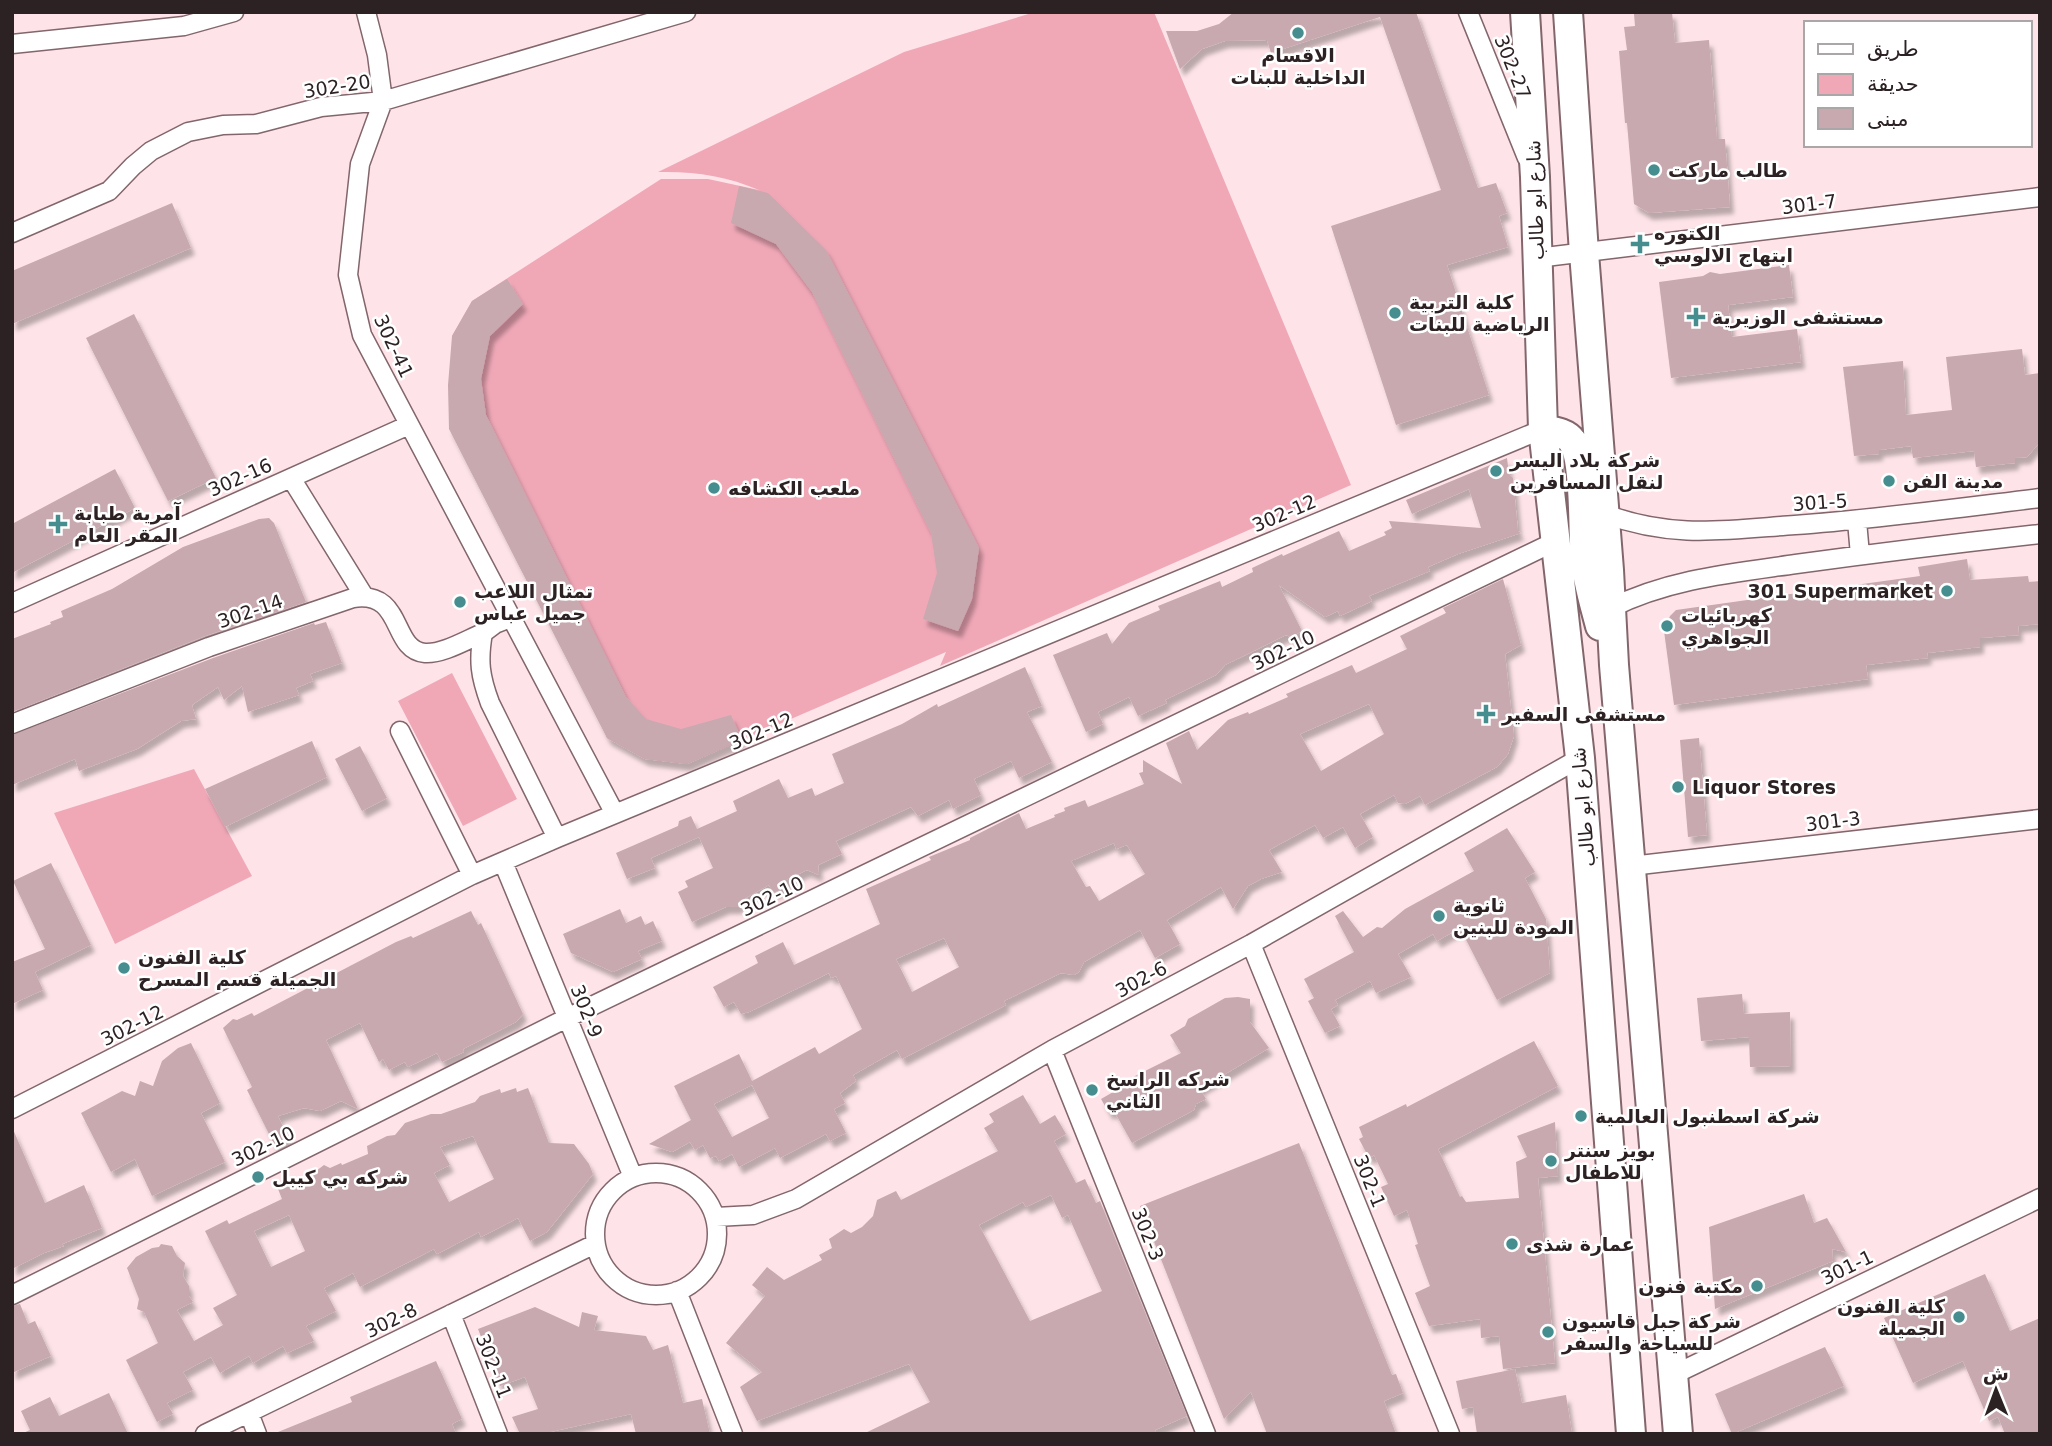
<svg xmlns="http://www.w3.org/2000/svg" width="2052" height="1446" font-family="'DejaVu Sans','Noto Naskh Arabic',sans-serif">
  <style>
    .green { fill: #f0a8b7 }
    .building { fill: #c7a9af; fill-rule: evenodd; filter: url(#shadow) }
    .lines { fill: none; stroke-linecap: round; stroke-linejoin: round }
    .street-casing { stroke: #82666c; stroke-width: 21 }
    .primary-casing { stroke: #82666c; stroke-width: 32 }
    .street { stroke: #fff; stroke-width: 18 }
    .primary { stroke: #fff; stroke-width: 28 }
    .poi-dot { fill: #458d8f; stroke: #fff; stroke-width: 2.5 }
    .labels { text-anchor: middle; stroke-width: 5; stroke-linejoin: round; paint-order: stroke }
    .poi-label { font-size: 19px; font-weight: bold; fill: #2c2123; stroke: #fff; text-anchor: start }
    .street-label { font-size: 19px; fill: #2c2123; stroke: #fff }
  </style>
  <defs>
    <filter id="shadow"><feDropShadow dx="4" dy="7" stdDeviation="2" flood-color="#0004"/></filter>
  </defs>
  <rect width="100%" height="100%" fill="#fee4e8"/>
  <path class="green" d="M 1035,12 L 1154,12 L 1351,485 L 940,666 L 946,652 L 687,764 L 645,759 L 607,738 L 452,336 L 472,301 L 661,179 L 708,179 L 759,190 C 727,176 693,171 658,172 L 904,52 Z
    M 452,673 L 517,799 L 463,826 L 398,701 Z
    M 194,769 L 252,876 L 115,944 L 54,813 Z"/>
  <path class="building" d="M 1234,12 L 1416,12 L 1478,188 L 1496,183 L 1507,213 L 1499,216 L 1508,247 L 1447,265 L 1489,395 L 1396,425 L 1331,226 L 1441,190 L 1380,17 L 1271,53 L 1267,40 L 1225,41 L 1202,49 L 1180,69 L 1166,31 L 1197,31 L 1219,24 Z
    M 1647,12 L 1672,12 L 1675,43 L 1709,40 L 1717,139 L 1725,139 L 1730,207 L 1649,213 L 1634,204 L 1627,123 L 1625,123 L 1619,51 L 1627,50 L 1624,27 L 1635,26 L 1634,14 Z
    M 739,186 L 768,193 L 826,250 L 979,548 L 972,599 L 958,631 L 923,619 L 937,573 L 931,533 L 812,292 L 776,244 L 731,223 Z
    M 172,203 L 191,248 L 12,324 L 12,271 Z
    M 1789,265 L 1793,297 L 1728,305 L 1732,337 L 1797,329 L 1801,362 L 1671,378 L 1659,282 L 1703,276 L 1710,272 L 1720,274 Z
    M 507,279 L 523,304 L 490,336 L 481,379 L 486,415 L 626,697 L 646,719 L 681,729 L 731,715 L 742,740 L 687,764 L 645,759 L 607,738 L 521,570 L 449,429 L 448,385 L 452,336 L 472,301 Z
    M 134,314 L 216,478 L 168,501 L 86,338 Z
    M 2022,349 L 2025,375 L 2040,373 L 2040,442 L 2027,457 L 2015,458 L 2015,463 L 1976,467 L 1974,451 L 1913,458 L 1911,446 L 1879,450 L 1879,454 L 1854,456 L 1843,367 L 1903,361 L 1906,415 L 1952,410 L 1946,357 Z
    M 1507,458 L 1509,474 L 1513,478 L 1518,531 L 1521,533 L 1458,554 L 1428,567 L 1430,571 L 1369,596 L 1372,601 L 1340,616 L 1338,611 L 1325,617 L 1279,585 L 1302,631 L 1291,637 L 1286,635 L 1225,665 L 1216,675 L 1165,700 L 1167,703 L 1138,716 L 1129,697 L 1098,712 L 1103,724 L 1086,732 L 1053,655 L 1107,633 L 1112,644 L 1129,623 L 1160,610 L 1158,606 L 1220,581 L 1222,587 L 1253,572 L 1252,568 L 1282,554 L 1283,556 L 1339,531 L 1349,551 L 1386,535 L 1384,532 L 1392,528 L 1389,521 L 1481,528 L 1469,489 L 1412,514 L 1406,500 Z
    M 115,469 L 135,508 L 12,573 L 12,524 Z
    M 269,518 L 274,523 L 306,602 L 205,636 L 12,712 L 12,639 L 51,624 L 50,622 L 63,617 L 61,611 L 112,589 L 183,547 L 259,519 Z
    M 1967,559 L 1970,580 L 2028,576 L 2029,582 L 2040,581 L 2040,624 L 2018,626 L 2019,635 L 1980,638 L 1980,647 L 1927,653 L 1928,658 L 1866,665 L 1868,679 L 1674,705 L 1664,631 L 1670,616 L 1676,610 L 1920,576 L 1918,567 Z
    M 1503,579 L 1521,645 L 1505,654 L 1514,736 L 1508,754 L 1497,767 L 1425,805 L 1420,796 L 1405,804 L 1398,803 L 1394,795 L 1360,814 L 1373,837 L 1355,848 L 1343,827 L 1323,838 L 1315,825 L 1269,850 L 1282,872 L 1261,879 L 1248,886 L 1233,909 L 1221,887 L 1167,920 L 1180,944 L 1155,958 L 1140,930 L 1084,962 L 1079,972 L 1074,975 L 1061,973 L 1004,1001 L 1006,1005 L 902,1059 L 897,1050 L 853,1075 L 856,1081 L 840,1093 L 845,1103 L 834,1109 L 846,1133 L 830,1141 L 826,1134 L 780,1158 L 775,1148 L 739,1167 L 732,1154 L 719,1161 L 716,1156 L 710,1158 L 703,1145 L 695,1150 L 690,1142 L 672,1152 L 649,1144 L 691,1120 L 674,1086 L 739,1054 L 752,1081 L 815,1047 L 819,1054 L 862,1029 L 836,976 L 831,978 L 829,973 L 749,1012 L 741,1014 L 734,1002 L 724,1007 L 713,987 L 758,963 L 755,956 L 783,942 L 794,965 L 880,924 L 866,889 L 931,860 L 929,857 L 970,840 L 970,838 L 1019,813 L 1026,829 L 1055,817 L 1054,815 L 1065,811 L 1064,808 L 1085,800 L 1088,807 L 1144,784 L 1139,773 L 1143,772 L 1143,760 L 1182,784 L 1166,743 L 1189,731 L 1197,750 L 1228,720 L 1248,712 L 1249,714 L 1288,697 L 1286,694 L 1352,665 L 1356,673 L 1407,649 L 1400,636 L 1446,613 L 1443,608 ZM 1369,704 L 1384,734 L 1321,771 L 1300,734 ZM 1114,843 L 1116,849 L 1127,845 L 1145,874 L 1099,901 L 1090,886 L 1086,887 L 1071,861 ZM 944,938 L 959,967 L 912,992 L 896,959 ZM 752,1085 L 769,1118 L 732,1137 L 714,1104 Z
    M 326,622 L 342,663 L 310,674 L 313,681 L 296,688 L 299,695 L 248,712 L 242,686 L 224,700 L 218,687 L 192,705 L 196,719 L 181,721 L 137,749 L 79,771 L 75,759 L 12,785 L 12,735 L 213,658 L 314,623 L 315,625 Z
    M 1025,667 L 1042,706 L 1027,712 L 1052,762 L 1019,778 L 1011,761 L 974,779 L 981,795 L 953,809 L 949,800 L 918,816 L 911,807 L 836,841 L 842,854 L 818,865 L 819,875 L 807,870 L 786,880 L 786,887 L 773,893 L 769,885 L 744,899 L 738,907 L 726,907 L 692,922 L 678,892 L 688,887 L 685,881 L 713,868 L 699,837 L 651,858 L 655,868 L 627,879 L 616,853 L 678,826 L 679,821 L 691,816 L 697,829 L 737,811 L 733,801 L 779,779 L 788,798 L 812,788 L 815,796 L 844,783 L 832,754 L 902,724 L 937,704 L 938,707 Z
    M 1699,738 L 1707,835 L 1688,837 L 1680,740 Z
    M 312,741 L 327,777 L 225,827 L 205,789 Z
    M 360,746 L 387,798 L 362,811 L 335,759 Z
    M 1507,828 L 1535,872 L 1525,878 L 1546,919 L 1550,973 L 1497,1000 L 1460,928 L 1437,941 L 1433,934 L 1398,954 L 1411,977 L 1376,993 L 1370,981 L 1335,1000 L 1338,1005 L 1331,1009 L 1340,1026 L 1325,1033 L 1308,1001 L 1314,998 L 1304,979 L 1354,952 L 1335,916 L 1343,911 L 1363,937 L 1377,927 L 1382,928 L 1405,909 L 1474,871 L 1464,853 Z
    M 51,863 L 91,945 L 35,972 L 43,990 L 12,1004 L 12,962 L 45,949 L 13,881 Z
    M 620,909 L 626,923 L 641,916 L 645,925 L 653,921 L 662,941 L 638,951 L 642,959 L 613,972 L 571,953 L 563,934 Z
    M 471,911 L 478,925 L 481,923 L 523,1014 L 516,1022 L 463,1049 L 464,1052 L 442,1062 L 437,1053 L 408,1067 L 405,1062 L 389,1070 L 383,1059 L 379,1062 L 360,1023 L 326,1040 L 358,1109 L 341,1101 L 320,1111 L 304,1108 L 278,1116 L 289,1139 L 275,1146 L 247,1090 L 252,1087 L 223,1028 L 233,1019 L 237,1020 L 252,1013 L 254,1016 L 396,942 L 411,936 L 413,938 Z
    M 1742,994 L 1744,1014 L 1790,1012 L 1791,1066 L 1750,1067 L 1749,1037 L 1701,1041 L 1697,998 Z
    M 1238,997 L 1250,999 L 1250,1022 L 1269,1048 L 1200,1089 L 1206,1099 L 1196,1104 L 1194,1110 L 1132,1143 L 1114,1111 L 1109,1113 L 1101,1099 L 1127,1084 L 1125,1081 L 1181,1053 L 1170,1035 L 1185,1026 L 1188,1019 L 1225,998 Z
    M 1534,1041 L 1558,1086 L 1438,1149 L 1460,1197 L 1462,1196 L 1466,1202 L 1519,1198 L 1516,1162 L 1527,1157 L 1517,1136 L 1555,1122 L 1558,1176 L 1538,1178 L 1555,1363 L 1503,1369 L 1499,1336 L 1481,1338 L 1480,1319 L 1429,1326 L 1415,1293 L 1430,1286 L 1415,1245 L 1418,1244 L 1407,1210 L 1394,1216 L 1381,1187 L 1388,1184 L 1374,1155 L 1369,1158 L 1359,1139 L 1363,1137 L 1359,1127 L 1406,1104 L 1407,1107 Z
    M 191,1043 L 220,1103 L 201,1113 L 225,1162 L 152,1196 L 135,1159 L 111,1172 L 81,1113 L 122,1091 L 135,1096 L 140,1081 L 153,1086 L 162,1061 L 178,1048 Z
    M 516,1088 L 517,1092 L 528,1088 L 549,1143 L 574,1144 L 589,1164 L 593,1174 L 547,1232 L 530,1241 L 518,1218 L 481,1237 L 479,1232 L 437,1254 L 434,1249 L 360,1287 L 353,1273 L 324,1288 L 336,1311 L 306,1326 L 314,1341 L 287,1353 L 283,1346 L 253,1363 L 249,1356 L 220,1373 L 211,1357 L 183,1372 L 193,1390 L 167,1403 L 173,1414 L 157,1422 L 126,1360 L 158,1343 L 144,1312 L 137,1309 L 139,1299 L 127,1268 L 136,1257 L 152,1248 L 159,1247 L 161,1244 L 172,1246 L 177,1256 L 185,1263 L 183,1276 L 189,1286 L 189,1296 L 193,1302 L 177,1310 L 194,1341 L 223,1325 L 213,1308 L 237,1295 L 205,1231 L 227,1220 L 229,1224 L 282,1199 L 278,1189 L 312,1174 L 324,1165 L 330,1168 L 341,1163 L 342,1165 L 368,1154 L 367,1146 L 387,1136 L 395,1135 L 405,1123 L 431,1114 L 441,1114 L 475,1102 L 480,1096 L 500,1089 L 501,1093 ZM 473,1136 L 494,1179 L 449,1202 L 434,1173 L 450,1165 L 440,1147 ZM 289,1215 L 305,1251 L 271,1267 L 254,1231 Z
    M 1023,1095 L 1040,1124 L 1055,1115 L 1066,1134 L 1054,1141 L 1076,1183 L 1085,1179 L 1096,1203 L 1100,1201 L 1187,1416 L 1155,1430 L 1157,1434 L 863,1434 L 930,1402 L 909,1364 L 757,1421 L 740,1387 L 762,1372 L 726,1343 L 765,1296 L 752,1285 L 767,1267 L 784,1280 L 822,1260 L 819,1255 L 832,1248 L 829,1239 L 844,1229 L 851,1233 L 862,1227 L 873,1216 L 877,1200 L 896,1191 L 901,1200 L 998,1151 L 984,1128 L 994,1122 L 989,1114 ZM 1051,1195 L 1062,1218 L 1068,1215 L 1102,1291 L 1030,1321 L 979,1225 L 1023,1202 L 1026,1207 Z
    M 12,1127 L 45,1203 L 84,1185 L 102,1228 L 62,1244 L 64,1246 L 44,1253 L 12,1269 Z
    M 1299,1143 L 1392,1375 L 1396,1374 L 1403,1393 L 1384,1401 L 1396,1434 L 1267,1434 L 1251,1392 L 1224,1419 L 1140,1206 Z
    M 1804,1194 L 1814,1223 L 1827,1218 L 1846,1252 L 1832,1249 L 1833,1261 L 1715,1309 L 1709,1227 Z
    M 1985,1274 L 2010,1331 L 2040,1318 L 2040,1434 L 2005,1434 L 1998,1417 L 1989,1421 L 1963,1361 L 1913,1383 L 1884,1318 Z
    M 20,1304 L 28,1324 L 35,1321 L 51,1356 L 12,1373 L 12,1306 Z
    M 535,1307 L 579,1327 L 582,1312 L 598,1316 L 594,1330 L 646,1336 L 653,1350 L 668,1345 L 683,1403 L 702,1399 L 710,1434 L 636,1434 L 631,1414 L 541,1434 L 520,1434 L 512,1417 L 538,1409 L 525,1377 L 500,1386 L 478,1329 Z
    M 1825,1347 L 1844,1386 L 1732,1434 L 1715,1394 Z
    M 436,1361 L 462,1419 L 452,1424 L 456,1434 L 273,1434 L 352,1402 L 350,1397 Z
    M 1515,1369 L 1522,1403 L 1566,1395 L 1572,1434 L 1477,1434 L 1473,1407 L 1462,1409 L 1456,1381 Z
    M 109,1393 L 128,1434 L 21,1434 L 30,1430 L 21,1411 L 50,1397 L 59,1416 Z"/>
  <g class="lines">
    <g class="street-casing">
      <path id="street" d="M 366,12 L 377,55 L 383,101 L 360,164 L 348,275 L 362,335 L 615,814
        M 1468,12 L 1527,158
        M 12,44 L 184,26 L 234,12
        M 12,233 L 109,191 L 133,166 L 151,151 L 188,132 L 223,125 L 256,124 L 321,107 L 383,101 L 686,12
        M 1537,258 L 2040,197
        M 291,478 L 364,596
        M 1605,514 C 1673,539 1725,530 1795,525 C 1877,519 1958,508 2040,498
        M 1857,521 L 1860,555
        M 12,603 L 409,425
        M 1611,608 C 1669,579 1733,573 1796,564 C 1877,553 1959,543 2040,534
        M 510,618 L 495,624 L 483,633 C 478,661 480,676 490,703 L 557,838
        M 12,724 L 209,647 L 353,598 C 405,590 390,650 425,653 C 443,654 466,640 483,633
        M 400,731 L 472,875
        M 503,862 L 633,1177
        M 1631,866 L 2040,819
        M 1251,944 L 1450,1434
        M 1052,1050 L 1206,1434
        M 12,1109 L 472,875 L 557,838 L 1543,429
        M595 1234a61 61 0 1 1 122 0a61 61 0 1 1-122 0Z
        M 716,1217 L 753,1215 L 796,1199 L 1052,1050 L 1251,944 L 1580,758
        M 677,1291 L 733,1434
        M 12,1295 L 567,1018 L 1554,542
        M 451,1314 L 498,1434
        M 1673,1375 L 2040,1198
        M 249,1413 L 257,1434
        M 205,1434 L 595,1244"/>
    </g>
    <g class="primary-casing">
      <path id="primary" d="M 1525,12 L 1535,177 L 1543,429 L 1580,758 L 1631,1434
        M 1568,12 L 1584,253 L 1609,570 L 1614,665 L 1678,1434
        M 1543,429 C 1552,431 1566,432 1572,441 C 1586,458 1582,533 1585,558 C 1587,581 1594,603 1600,626"/>
    </g>
    <use href="#street" class="street"/>
    <use href="#primary" class="primary"/>
  </g>
  <g class="poi-dot">
    <circle cx="1298" cy="33" r="7"/>
    <circle cx="1654" cy="170" r="7"/>
    <path d="M1636.5 233.5h7v7h7v7h-7v7h-7v-7h-7v-7h7z"/>
    <circle cx="1395" cy="313" r="7"/>
    <path d="M1692.5 306.5h7v7h7v7h-7v7h-7v-7h-7v-7h7z"/>
    <circle cx="1496" cy="471" r="7"/>
    <circle cx="1889" cy="481" r="7"/>
    <circle cx="714" cy="488" r="7"/>
    <path d="M54.5 513.5h7v7h7v7h-7v7h-7v-7h-7v-7h7z"/>
    <circle cx="1947" cy="591" r="7"/>
    <circle cx="460" cy="602" r="7"/>
    <circle cx="1667" cy="626" r="7"/>
    <path d="M1482.5 703.5h7v7h7v7h-7v7h-7v-7h-7v-7h7z"/>
    <circle cx="1678" cy="787" r="7"/>
    <circle cx="1439" cy="916" r="7"/>
    <circle cx="124" cy="968" r="7"/>
    <circle cx="1092" cy="1090" r="7"/>
    <circle cx="1581" cy="1116" r="7"/>
    <circle cx="1551" cy="1161" r="7"/>
    <circle cx="258" cy="1177" r="7"/>
    <circle cx="1512" cy="1244" r="7"/>
    <circle cx="1757" cy="1286" r="7"/>
    <circle cx="1959" cy="1317" r="7"/>
    <circle cx="1548" cy="1332" r="7"/>
  </g>
  <g class="labels">
    <g class="poi-label">
      <text x="1298" y="62" text-anchor="middle">الاقسام<tspan x="1298" dy="22">الداخلية للبنات</tspan></text>
      <text x="1668" y="177">طالب ماركت</text>
      <text x="1654" y="240">الكتوره<tspan x="1654" dy="22">ابتهاج الالوسي</tspan></text>
      <text x="1409" y="309">كلية التربية<tspan x="1409" dy="22">الرياضية للبنات</tspan></text>
      <text x="1712" y="324">مستشفى الوزيرية</text>
      <text x="1510" y="467">شركة بلاد اليسر<tspan x="1510" dy="22">لنقل المسافرين</tspan></text>
      <text x="1903" y="488">مدينة الفن</text>
      <text x="728" y="495">ملعب الكشافه</text>
      <text x="74" y="520">آمرية طبابة<tspan x="74" dy="22">المقر العام</tspan></text>
      <text x="474" y="598">تمثال اللاعب<tspan x="474" dy="22">جميل عباس</tspan></text>
      <text x="1933" y="598" text-anchor="end">301 Supermarket</text>
      <text x="1681" y="622">كهربائيات<tspan x="1681" dy="22">الجواهري</tspan></text>
      <text x="1502" y="721">مستشفى السفير</text>
      <text x="1692" y="794">Liquor Stores</text>
      <text x="1453" y="912">ثانوية<tspan x="1453" dy="22">المودة للبنين</tspan></text>
      <text x="138" y="964">كلية الفنون<tspan x="138" dy="22">الجميلة قسم المسرح</tspan></text>
      <text x="1106" y="1086">شركه الراسخ<tspan x="1106" dy="22">الثاني</tspan></text>
      <text x="1595" y="1123">شركة اسطنبول العالمية</text>
      <text x="1565" y="1157">بويز سنتر<tspan x="1565" dy="22">للاطفال</tspan></text>
      <text x="272" y="1184">شركه بي كيبل</text>
      <text x="1526" y="1251">عمارة شذى</text>
      <text x="1743" y="1293" text-anchor="end">مكتبة فنون</text>
      <text x="1945" y="1313" text-anchor="end">كلية الفنون<tspan x="1945" dy="22">الجميلة</tspan></text>
      <text x="1562" y="1328">شركة جبل قاسيون<tspan x="1562" dy="22">للسياحة والسفر</tspan></text>
    </g>
    <g class="street-label">
      <text transform="translate(1513 67) rotate(68)" y="7">302-27</text>
      <text transform="translate(337 86) rotate(-9)" y="7">302-20</text>
      <text transform="translate(1535 200) rotate(-92)" y="7">شارع ابو طالب</text>
      <text transform="translate(1809 204) rotate(-7)" y="7">301-7</text>
      <text transform="translate(394 346) rotate(65)" y="7">302-41</text>
      <text transform="translate(240 477) rotate(-24)" y="7">302-16</text>
      <text transform="translate(1820 502) rotate(-4)" y="7">301-5</text>
      <text transform="translate(1284 513) rotate(-23)" y="7">302-12</text>
      <text transform="translate(250 611) rotate(-19)" y="7">302-14</text>
      <text transform="translate(1283 650) rotate(-26)" y="7">302-10</text>
      <text transform="translate(761 731) rotate(-23)" y="7">302-12</text>
      <text transform="translate(1583 807) rotate(-95)" y="7">شارع ابو طالب</text>
      <text transform="translate(1833 821) rotate(-7)" y="7">301-3</text>
      <text transform="translate(772 896) rotate(-26)" y="7">302-10</text>
      <text transform="translate(1141 979) rotate(-28)" y="7">302-6</text>
      <text transform="translate(587 1011) rotate(68)" y="7">302-9</text>
      <text transform="translate(132 1025) rotate(-27)" y="7">302-12</text>
      <text transform="translate(263 1146) rotate(-26)" y="7">302-10</text>
      <text transform="translate(1370 1181) rotate(68)" y="7">302-1</text>
      <text transform="translate(1148 1234) rotate(68)" y="7">302-3</text>
      <text transform="translate(1847 1267) rotate(-26)" y="7">301-1</text>
      <text transform="translate(391 1320) rotate(-26)" y="7">302-8</text>
      <text transform="translate(494 1366) rotate(69)" y="7">302-11</text>
    </g>
  </g>
  <rect width="2052" height="1446" fill="none" stroke="#2c2123" stroke-width="28"/>
  <rect x="1804" y="21" width="228" height="126" fill="#ffffff" stroke="#aba6a7" stroke-width="2"/>
  <rect x="1818" y="44" width="35" height="10" fill="#ffffff" stroke="#aba6a7" stroke-width="2"/>
  <text x="1867" y="56" font-size="21" fill="#2c2123">طريق</text>
  <rect x="1818" y="74" width="35" height="21" fill="#f0a8b7" stroke="#aba6a7" stroke-width="2"/>
  <text x="1867" y="91" font-size="21" fill="#2c2123">حديقة</text>
  <rect x="1818" y="108" width="35" height="21" fill="#c7a9af" stroke="#aba6a7" stroke-width="2"/>
  <text x="1867" y="126" font-size="21" fill="#2c2123">مبنى</text>
  <g transform="translate(1996 1390) rotate(359)" stroke="#ffffff" stroke-width="5" paint-order="stroke">
  <path d="M0-5L12 26L0 18L-12 26Z" fill="#2c2123"/>
  <text y="-10" font-size="19" font-weight="bold" text-anchor="middle" fill="#2c2123">ش</text>
  </g>
</svg>
